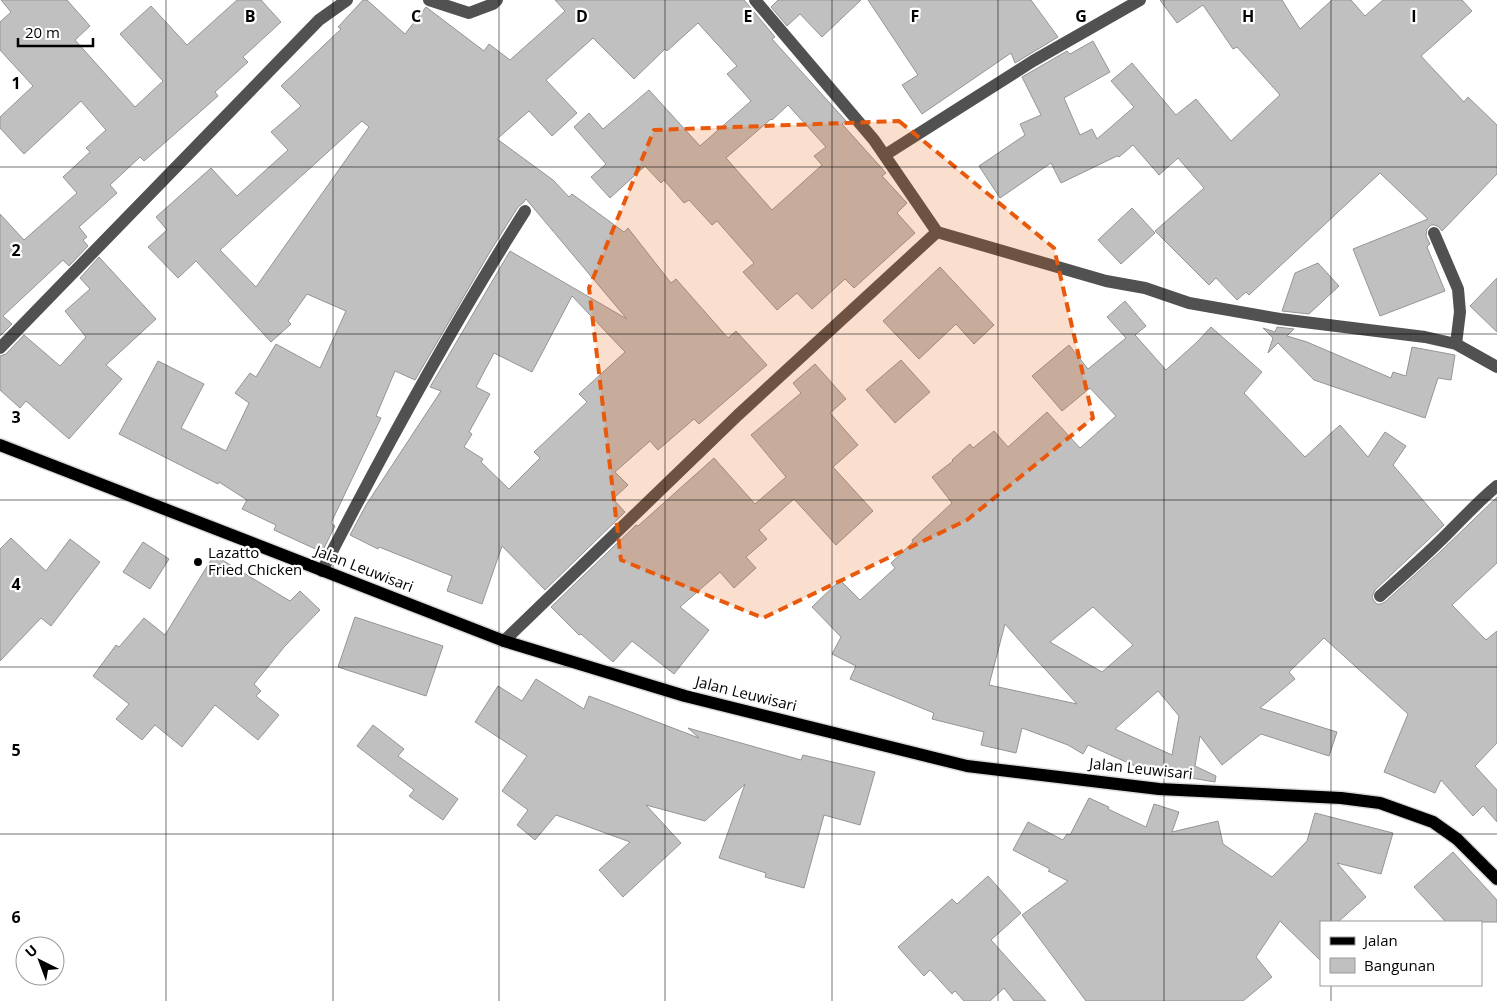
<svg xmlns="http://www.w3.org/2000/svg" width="1497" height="1001" font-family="'Open Sans',sans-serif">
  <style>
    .building { fill: #c0c0c0; stroke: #959595; fill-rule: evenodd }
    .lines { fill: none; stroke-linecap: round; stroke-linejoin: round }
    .major-casing { stroke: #dbdbdb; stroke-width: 15 }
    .minor { stroke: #515151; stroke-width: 12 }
    .major { stroke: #000; stroke-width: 12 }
    .marked { fill: #e8590c; fill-opacity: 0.2; stroke: #e8590c; stroke-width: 4; stroke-dasharray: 10 6; stroke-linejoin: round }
    .grid { fill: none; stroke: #000; stroke-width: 1; stroke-opacity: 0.55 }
    .poi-dot { fill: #000; stroke: #fff; stroke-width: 2 }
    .labels { text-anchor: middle; stroke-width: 4.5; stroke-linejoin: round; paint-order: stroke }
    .poi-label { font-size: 15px; fill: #000; stroke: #fff; text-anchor: start }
    .street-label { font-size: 15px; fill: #000; stroke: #fff }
    .grid-label { font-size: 16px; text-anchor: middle; font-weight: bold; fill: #000; stroke: #fff; stroke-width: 4.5; stroke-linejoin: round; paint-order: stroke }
  </style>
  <rect width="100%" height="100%" fill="#fff"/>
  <path class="building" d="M 1,0 L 67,0 L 90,26 L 75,40 L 135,107 L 163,81 L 120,34 L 151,6 L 187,45 L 237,0 L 261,0 L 281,22 L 243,57 L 248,62 L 215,92 L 218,96 L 144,161 L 140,157 L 110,185 L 117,193 L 79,227 L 87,237 L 83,240 L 88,246 L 69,266 L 63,260 L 3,316 L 12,324 L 0,336 L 0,214 L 24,240 L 77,193 L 63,177 L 90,152 L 86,148 L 106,130 L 81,101 L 24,154 L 0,128 L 0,117 L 33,86 L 0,50 L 0,22 L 11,12 Z
    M 363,0 L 367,0 L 405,34 L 426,7 L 484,51 L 489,44 L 510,60 L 565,11 L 555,0 L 744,0 L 775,37 L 772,39 L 846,121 L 842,124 L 886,173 L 882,176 L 907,203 L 897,213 L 915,233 L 854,288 L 845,279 L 812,309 L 797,293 L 777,310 L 743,272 L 754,263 L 717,221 L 712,225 L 689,200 L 684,203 L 664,180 L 661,183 L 645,166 L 610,198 L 591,177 L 606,164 L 574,127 L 589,113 L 603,129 L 649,90 L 700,146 L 751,101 L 727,74 L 737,66 L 698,23 L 667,51 L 665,49 L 634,79 L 593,38 L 546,80 L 577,113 L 552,136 L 529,111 L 497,139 L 553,180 L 569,197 L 572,194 L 624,232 L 628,228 L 671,283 L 676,279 L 728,338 L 736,331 L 767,365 L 699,424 L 694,419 L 658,450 L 650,441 L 615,472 L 628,485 L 613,499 L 625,512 L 545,590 L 502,546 L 482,604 L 447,591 L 452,576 L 379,547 L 378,549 L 350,535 L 366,505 L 441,391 L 430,387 L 510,251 L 627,319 L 526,199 L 523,203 L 518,207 L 491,250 L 415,380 L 395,371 L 376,416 L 381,418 L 331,523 L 335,526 L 322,552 L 274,530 L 276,525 L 242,509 L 247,500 L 219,482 L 218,484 L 119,434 L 158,361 L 204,384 L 181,428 L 226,451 L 249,403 L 235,393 L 250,373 L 256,377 L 276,344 L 320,368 L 346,311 L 307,294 L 288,321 L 291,324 L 271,342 L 196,261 L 178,278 L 148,247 L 167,230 L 156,217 L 211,168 L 237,196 L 288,150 L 271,132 L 301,106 L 281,86 L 341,29 L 338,27 ZM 788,105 L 826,147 L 814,156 L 822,165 L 772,210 L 726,158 L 771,119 L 772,120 ZM 362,121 L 369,127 L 256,287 L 220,250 ZM 572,296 L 625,352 L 579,394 L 587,402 L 534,452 L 540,458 L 509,489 L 481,462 L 483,459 L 464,447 L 472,434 L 469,432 L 490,394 L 476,387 L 494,353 L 532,372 Z
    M 778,0 L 861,0 L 822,37 L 800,14 L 787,26 L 771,7 Z
    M 868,0 L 1031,0 L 1058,37 L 1015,63 L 1011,53 L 922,114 L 902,85 L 918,75 Z
    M 1160,0 L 1282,0 L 1300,29 L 1332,0 L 1351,0 L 1365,16 L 1383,0 L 1462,0 L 1472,11 L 1421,56 L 1464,102 L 1468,97 L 1497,125 L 1497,174 L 1442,231 L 1439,227 L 1435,225 L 1431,225 L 1427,229 L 1426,236 L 1430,244 L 1427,247 L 1445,291 L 1380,316 L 1353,249 L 1428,219 L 1380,173 L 1249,295 L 1246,292 L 1237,300 L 1216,278 L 1209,285 L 1155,231 L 1204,188 L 1178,158 L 1159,175 L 1133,145 L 1119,157 L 1117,156 L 1061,183 L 1051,163 L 1000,198 L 979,166 L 1025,135 L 1020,124 L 1041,115 L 1022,77 L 1067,51 L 1070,54 L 1093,41 L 1110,72 L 1064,98 L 1080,135 L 1092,129 L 1097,139 L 1134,107 L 1111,81 L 1132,63 L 1176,115 L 1196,99 L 1231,141 L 1280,95 L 1237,47 L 1233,49 L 1203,5 L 1177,23 Z
    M 1132,208 L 1155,233 L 1121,264 L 1098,240 Z
    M 99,257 L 156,319 L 106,365 L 122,379 L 69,439 L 26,401 L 20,408 L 0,390 L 0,356 L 6,354 L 24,335 L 60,366 L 86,337 L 65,311 L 90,289 L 80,278 Z
    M 1318,263 L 1339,286 L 1309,314 L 1282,311 L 1295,273 Z
    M 940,267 L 994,325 L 974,344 L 956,324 L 919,359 L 883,321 Z
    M 1497,278 L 1497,332 L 1470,306 Z
    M 1125,301 L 1146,326 L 1135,335 L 1166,370 L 1197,342 L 1211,327 L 1262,372 L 1244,393 L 1305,457 L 1340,425 L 1368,457 L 1385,432 L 1406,446 L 1393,465 L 1444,525 L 1375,590 L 1372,597 L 1374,601 L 1377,604 L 1381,604 L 1385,602 L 1440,552 L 1497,497 L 1497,563 L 1452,605 L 1486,640 L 1497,631 L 1497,743 L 1475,766 L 1497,790 L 1497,822 L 1483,806 L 1473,816 L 1441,780 L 1435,793 L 1384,772 L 1408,714 L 1324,638 L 1289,672 L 1295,679 L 1260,708 L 1337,732 L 1329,756 L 1261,734 L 1222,765 L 1200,736 L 1195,766 L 1216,776 L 1215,782 L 1144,770 L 1088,745 L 1083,754 L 1068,745 L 1022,728 L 1016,753 L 981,745 L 984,732 L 932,719 L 934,713 L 850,679 L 856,666 L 832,654 L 841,637 L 812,607 L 840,580 L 860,600 L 895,568 L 891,563 L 913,542 L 912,540 L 952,503 L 932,477 L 953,461 L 952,460 L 970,444 L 973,448 L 994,431 L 1008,447 L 1047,412 L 1080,448 L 1116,416 L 1090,388 L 1062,411 L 1032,376 L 1069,345 L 1088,369 L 1126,338 L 1107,317 ZM 1093,607 L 1133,645 L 1102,672 L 1050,642 ZM 1005,624 L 1033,656 L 1077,704 L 989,685 ZM 1158,691 L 1179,716 L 1172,755 L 1115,729 Z
    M 1277,327 L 1294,329 L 1287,336 L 1307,342 L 1391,378 L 1393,372 L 1406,376 L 1412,347 L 1455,355 L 1451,380 L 1438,378 L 1425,418 L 1314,380 L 1278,343 L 1268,353 L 1273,338 L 1263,328 L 1275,332 Z
    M 901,360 L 930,392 L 895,423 L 866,390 Z
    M 815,364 L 846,399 L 830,413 L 858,445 L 833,467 L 873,511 L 836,545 L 794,499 L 759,530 L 767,539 L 746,557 L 756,568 L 734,588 L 720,572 L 680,607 L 709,630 L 674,674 L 632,641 L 613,662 L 581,634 L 579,635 L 551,607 L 636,525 L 638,526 L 714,458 L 755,504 L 786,477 L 751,435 L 801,393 L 793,383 Z
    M 11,538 L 46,571 L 70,539 L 100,562 L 51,626 L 41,618 L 0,661 L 0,549 Z
    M 143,542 L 169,559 L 150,589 L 123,572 Z
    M 214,555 L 290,601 L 300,591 L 320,610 L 285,646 L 254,684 L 261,691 L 256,696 L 279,715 L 258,740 L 215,705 L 182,747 L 155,725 L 142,740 L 116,719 L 129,704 L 93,676 L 116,645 L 119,647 L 144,618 L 165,635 Z
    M 355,617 L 443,646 L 426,696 L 338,667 Z
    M 536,679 L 584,709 L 589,696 L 699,738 L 688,728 L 801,760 L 803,755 L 875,772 L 860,825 L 824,815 L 804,888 L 765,877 L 766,873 L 719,858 L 745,784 L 705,821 L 646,805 L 681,843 L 623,897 L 599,870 L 630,842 L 556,815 L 535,840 L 517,825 L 528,810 L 502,791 L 527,756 L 475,722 L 498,686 L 522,701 Z
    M 373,725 L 404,749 L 398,756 L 458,799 L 443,820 L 409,796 L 414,790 L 357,746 Z
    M 1089,798 L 1109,807 L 1108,809 L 1146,827 L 1154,804 L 1179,812 L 1172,832 L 1218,821 L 1223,844 L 1272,877 L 1307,841 L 1315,813 L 1393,833 L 1381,874 L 1337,863 L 1366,897 L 1338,922 L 1321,922 L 1321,961 L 1280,921 L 1256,957 L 1272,977 L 1243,1001 L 1086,1001 L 1022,915 L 1068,881 L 1048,871 L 1050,869 L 1013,850 L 1028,822 L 1063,840 L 1067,834 L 1070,835 Z
    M 1453,852 L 1497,900 L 1497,922 L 1446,922 L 1414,887 Z
    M 988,876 L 1021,913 L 991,940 L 1046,1001 L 1014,1001 L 1004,988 L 990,1001 L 964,1001 L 955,991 L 952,994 L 930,970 L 924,976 L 898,947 L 952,899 L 957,904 Z"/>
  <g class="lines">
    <g class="major-casing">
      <path id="major" d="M 0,445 L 504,641 L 685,696 L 967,766 L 1159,789 L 1341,798 L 1380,803 L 1433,822 L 1457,839 L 1497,879"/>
    </g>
    <path class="minor" d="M 429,0 L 469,13 L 493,4 L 497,0
      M 755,0 L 874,140 L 937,232 L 1106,281 L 1145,288 L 1189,303 L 1280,319 L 1425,337 L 1456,344 L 1497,367
      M 885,155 L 1033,61 L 1140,0
      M 1434,233 L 1458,289 L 1460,312 L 1456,344
      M 0,348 L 319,20 L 347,0
      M 322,571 C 385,448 451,327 525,211
      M 1380,596 C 1404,574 1429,553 1452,529 C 1467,514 1480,500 1497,486
      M 504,641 L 738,415 L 937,232"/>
    <use href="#major" class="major"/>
  </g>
  <path class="marked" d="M 899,121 L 1054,248 L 1093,418 L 967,520 L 763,618 L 621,560 L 589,288 L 654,130 Z"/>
  <path class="grid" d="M 166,0 L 166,1001M 333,0 L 333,1001M 499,0 L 499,1001M 665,0 L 665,1001M 832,0 L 832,1001M 998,0 L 998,1001M 1164,0 L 1164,1001M 1331,0 L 1331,922M 0,167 L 1497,167M 0,334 L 1497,334M 0,500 L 1497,500M 0,667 L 1497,667M 0,834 L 1497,834M 1331,985 L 1331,1001"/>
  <circle class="poi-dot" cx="198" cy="562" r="5"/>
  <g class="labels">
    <g class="poi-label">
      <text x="208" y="558">Lazatto<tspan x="208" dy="17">Fried Chicken</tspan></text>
    </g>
    <g class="street-label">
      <text transform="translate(364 569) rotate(21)" y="5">Jalan Leuwisari</text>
      <text transform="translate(746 694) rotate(14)" y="5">Jalan Leuwisari</text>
      <text transform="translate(1141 769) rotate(6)" y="5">Jalan Leuwisari</text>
    </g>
  </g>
  <g class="grid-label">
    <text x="250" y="22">B</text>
    <text x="416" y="22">C</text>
    <text x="582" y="22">D</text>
    <text x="748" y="22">E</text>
    <text x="915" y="22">F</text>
    <text x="1081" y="22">G</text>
    <text x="1248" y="22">H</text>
    <text x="1414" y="22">I</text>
    <text x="16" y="89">1</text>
    <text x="16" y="256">2</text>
    <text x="16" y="423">3</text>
    <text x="16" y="590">4</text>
    <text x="16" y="756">5</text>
    <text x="16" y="923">6</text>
  </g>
  <rect x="1320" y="921" width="162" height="65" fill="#ffffff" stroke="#999999"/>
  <rect x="1330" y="937" width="25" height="8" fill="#000000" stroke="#999999"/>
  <text x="1364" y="946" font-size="15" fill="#000000">Jalan</text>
  <rect x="1330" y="958" width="25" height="15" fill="#c0c0c0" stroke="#999999"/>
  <text x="1364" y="971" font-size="15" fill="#000000">Bangunan</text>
  <g transform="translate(40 961) rotate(318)"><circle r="24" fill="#ffffff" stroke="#999999"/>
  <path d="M0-4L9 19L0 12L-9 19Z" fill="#000000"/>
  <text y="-8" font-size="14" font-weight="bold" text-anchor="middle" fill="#000000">U</text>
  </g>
  <path d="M18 38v8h75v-8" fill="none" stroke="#000000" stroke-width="2.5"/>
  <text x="25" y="38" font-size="15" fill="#000000" stroke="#ffffff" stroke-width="4" paint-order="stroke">20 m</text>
</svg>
